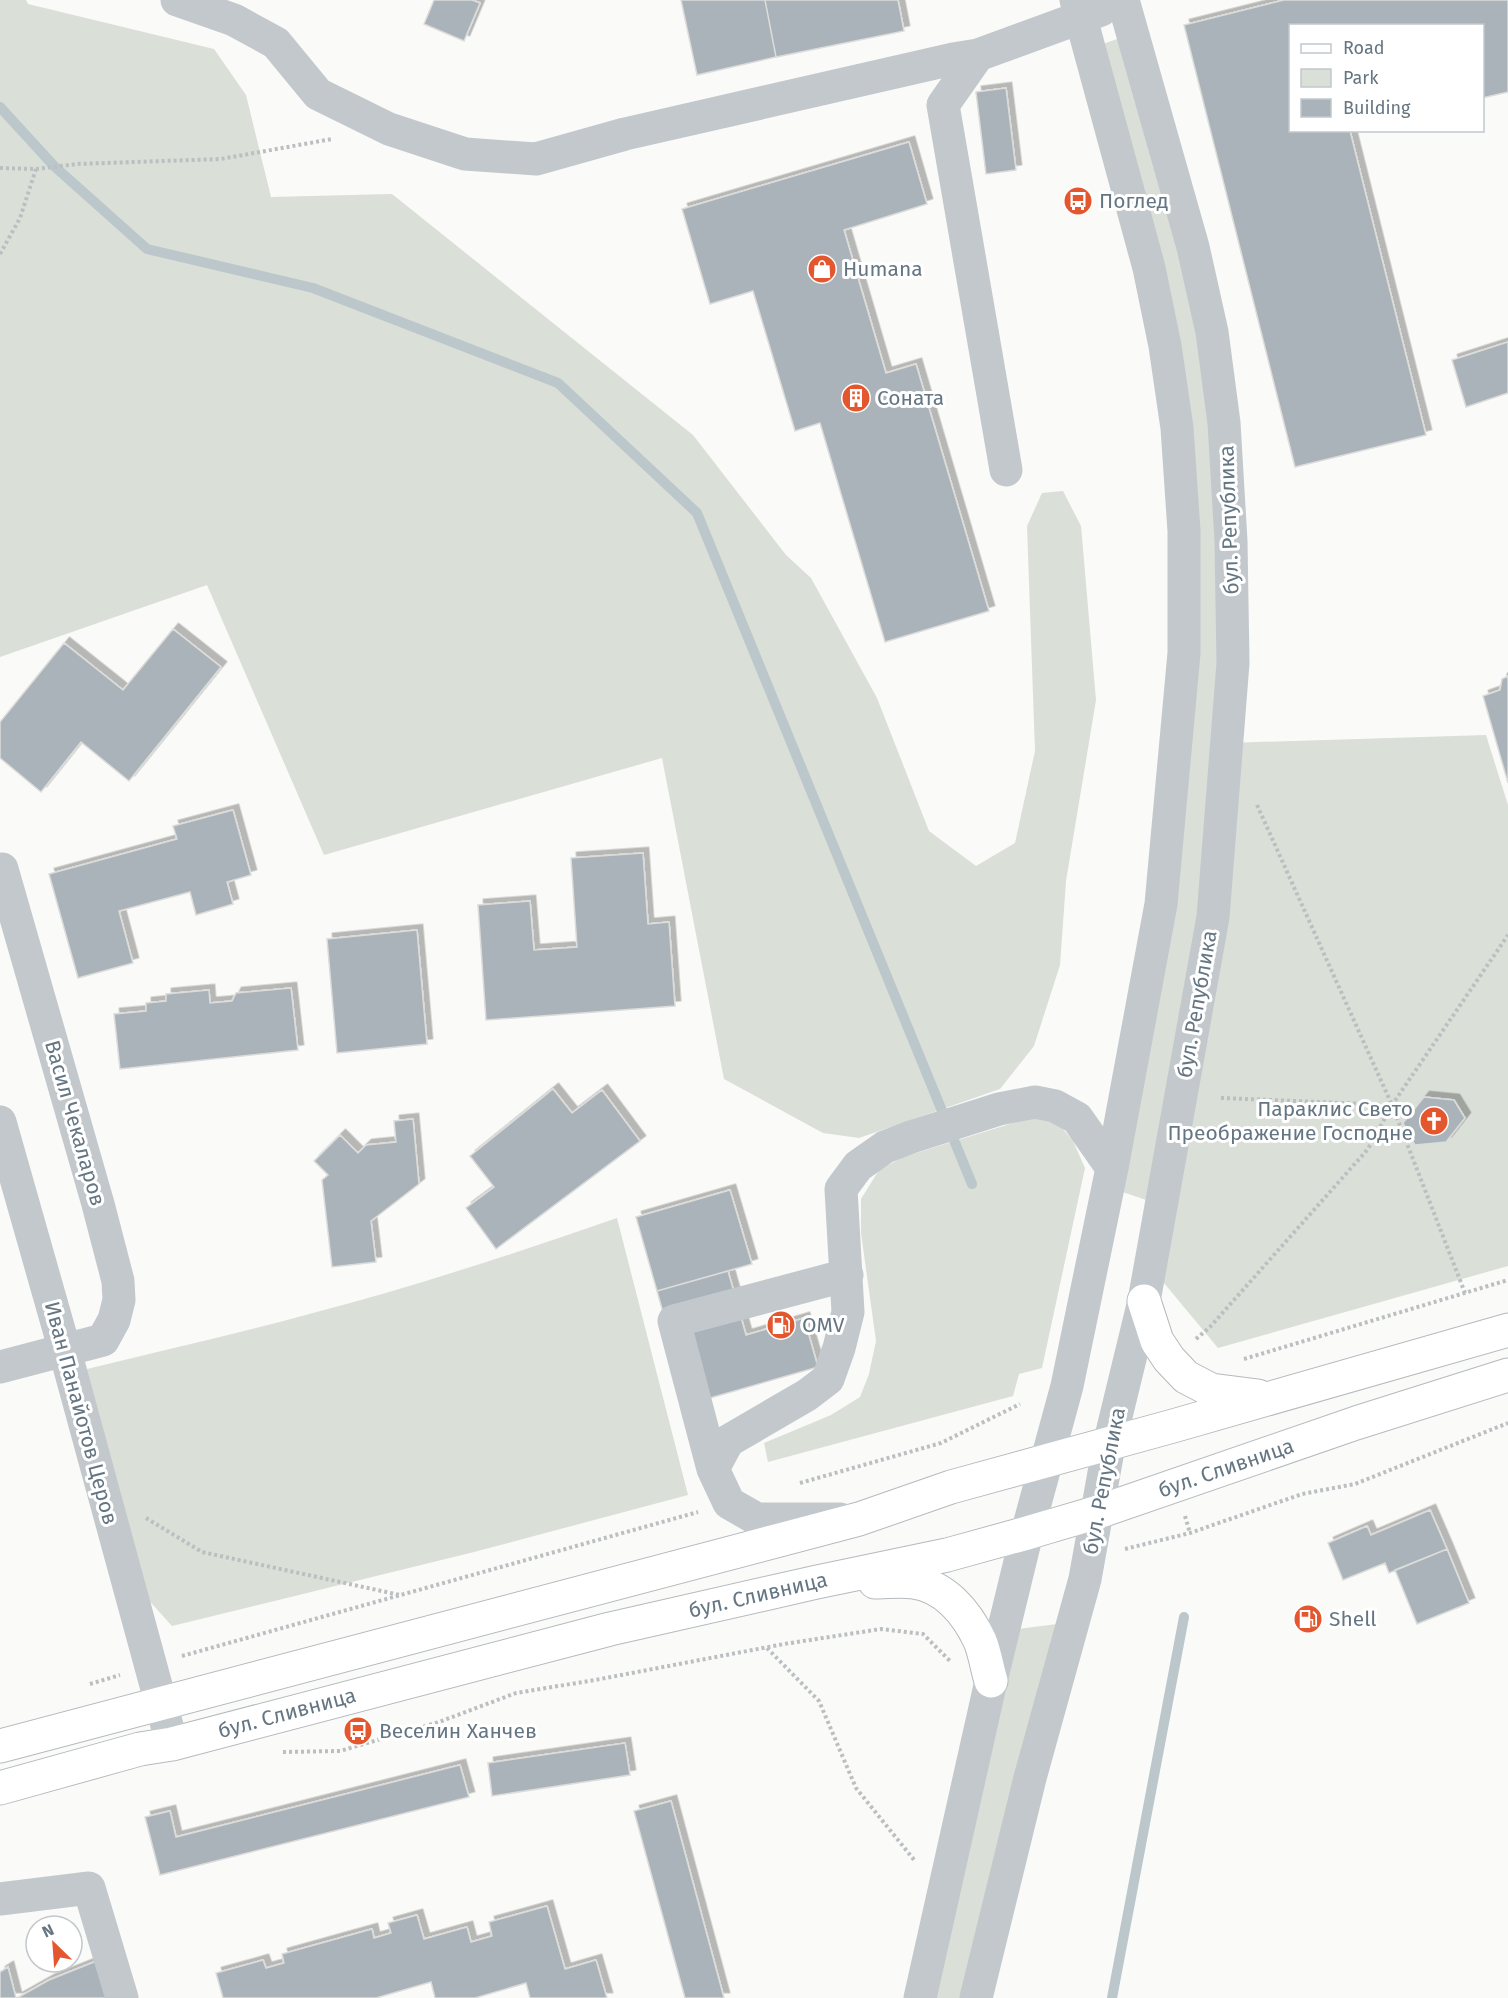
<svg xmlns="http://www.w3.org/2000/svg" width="1508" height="1998" font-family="'Fira Sans',sans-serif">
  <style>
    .green { fill: #dadfd7 }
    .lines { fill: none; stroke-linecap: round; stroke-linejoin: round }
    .stream { stroke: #bbc7cb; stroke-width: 10 }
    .building { fill: #aab3b9; stroke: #dcdcda; stroke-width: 1.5; filter: url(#shadow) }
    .major-casing { stroke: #b5babe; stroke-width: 35 }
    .path { stroke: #bbbfc2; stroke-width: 4; stroke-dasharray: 3 3; stroke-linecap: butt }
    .minor { stroke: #c3c8cc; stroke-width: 33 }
    .major { stroke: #fff; stroke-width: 33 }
    .labels { text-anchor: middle; stroke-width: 6; stroke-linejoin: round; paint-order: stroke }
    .poi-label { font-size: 21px; fill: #657683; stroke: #fff; text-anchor: start }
    .street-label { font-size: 21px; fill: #657683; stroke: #fff }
  </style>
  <defs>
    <filter id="shadow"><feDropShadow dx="5.5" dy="-5.5" stdDeviation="0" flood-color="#0004"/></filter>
  </defs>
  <rect width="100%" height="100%" fill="#fafaf8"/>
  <path class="green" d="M 0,0 L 26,0 L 28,4 L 214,49 L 246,95 L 271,197 L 392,194 L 693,435 L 786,555 L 811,578 L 877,698 L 929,831 L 976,866 L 1015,843 L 1035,751 L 1027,526 L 1042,493 L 1063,491 L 1081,526 L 1096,700 L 1066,881 L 1060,965 L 1034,1046 L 1000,1089 L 859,1138 L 823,1133 L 724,1079 L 662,758 L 324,855 L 207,585 L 0,657 Z
    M 1134,33 L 1212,332 L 1227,743 L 1486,735 L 1508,805 L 1508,1266 L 1218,1348 L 1164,1283 L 1161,1205 L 1108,1187 L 1161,904 L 1177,428 L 1089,49 Z
    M 1033,1117 L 1058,1123 L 1073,1141 L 1085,1168 L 1042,1368 L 1019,1374 L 1013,1396 L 768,1462 L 764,1443 L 831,1415 L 860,1397 L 869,1374 L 876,1341 L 861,1233 L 861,1199 L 879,1170 L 903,1157 Z
    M 617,1218 L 688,1495 L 474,1552 L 172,1626 L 145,1596 L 83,1370 C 160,1351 237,1334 313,1313 C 416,1286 516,1253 617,1218 Z
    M 1073,1622 L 976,1998 L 920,1998 L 1003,1631 Z"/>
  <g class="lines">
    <path class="stream" d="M 0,107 L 54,166 L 147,249 L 313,288 L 558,383 L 697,513 L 972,1184
      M 1112,1998 L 1184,1617"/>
  </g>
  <path class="building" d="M 434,0 L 472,0 L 480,3 L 464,41 L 424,24 Z
    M 681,0 L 765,0 L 776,57 L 697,75 Z
    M 765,0 L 898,0 L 904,31 L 776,57 Z
    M 1284,0 L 1508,0 L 1508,92 L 1482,98 L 1482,26 L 1290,26 L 1290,130 L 1352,130 L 1350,131 L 1426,435 L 1295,467 L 1184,25 Z
    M 1006,88 L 1016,170 L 986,174 L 976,92 Z
    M 909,142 L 927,204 L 844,230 L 886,373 L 916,364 L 989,611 L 885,642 L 820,423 L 795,431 L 753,291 L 710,304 L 682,209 Z
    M 1508,342 L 1508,393 L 1466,407 L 1452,360 Z
    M 173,629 L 221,667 L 129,781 L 81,742 L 41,792 L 0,758 L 0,722 L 64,643 L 123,690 Z
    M 1508,676 L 1508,783 L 1483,696 L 1500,690 L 1502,679 Z
    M 233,810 L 251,875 L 227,882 L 233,904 L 196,915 L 190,892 L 119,911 L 133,963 L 78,978 L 49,874 L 177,839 L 173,826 Z
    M 643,853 L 648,924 L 669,922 L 675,1006 L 486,1020 L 478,905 L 530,901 L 534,950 L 577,947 L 571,858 Z
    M 417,930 L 427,1044 L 337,1053 L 327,939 Z
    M 291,988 L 298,1050 L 120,1069 L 114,1014 L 146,1011 L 146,1003 L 166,1001 L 166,994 L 209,990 L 210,1003 L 232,1001 L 236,993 Z
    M 553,1089 L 572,1113 L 602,1090 L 640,1141 L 496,1249 L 466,1208 L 494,1187 L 470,1156 Z
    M 1424,1097 L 1454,1100 L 1465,1118 L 1446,1142 L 1415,1145 L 1403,1123 Z
    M 413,1119 L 419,1184 L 371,1221 L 376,1262 L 332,1267 L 322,1180 L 328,1175 L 314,1161 L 340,1135 L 358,1153 L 366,1145 L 396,1142 L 394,1121 Z
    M 730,1190 L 752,1264 L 657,1291 L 636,1217 Z
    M 728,1271 L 746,1335 L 804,1318 L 818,1367 L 689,1404 L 657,1291 Z
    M 1430,1510 L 1447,1549 L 1389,1573 L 1385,1563 L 1343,1580 L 1328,1543 L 1367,1526 L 1371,1535 Z
    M 1447,1549 L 1469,1603 L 1417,1624 L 1395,1570 Z
    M 625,1743 L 630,1775 L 492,1796 L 488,1763 Z
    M 460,1765 L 469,1797 L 160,1875 L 145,1817 L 170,1811 L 176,1837 Z
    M 671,1801 L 724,1998 L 685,1998 L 634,1811 Z
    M 547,1906 L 565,1969 L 596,1960 L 607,1998 L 530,1998 L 526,1983 L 475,1998 L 435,1998 L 431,1982 L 376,1998 L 223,1998 L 216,1973 L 263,1960 L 266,1968 L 284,1963 L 282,1954 L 372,1929 L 374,1938 L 391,1933 L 388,1923 L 417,1915 L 424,1939 L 467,1927 L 471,1942 L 492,1936 L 489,1922 Z
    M 99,1960 L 110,1998 L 17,1998 L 49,1980 Z
    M 8,1967 L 16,1998 L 0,1998 L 0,1972 Z"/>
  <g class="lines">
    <g class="major-casing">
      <path id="major" d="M 1144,1301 L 1157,1341 L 1169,1359 L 1186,1377 L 1211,1390 L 1258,1396
        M 875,1582 C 887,1582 901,1580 913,1582 C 945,1586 967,1613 980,1641 C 985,1653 987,1668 991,1681
        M 0,1746 L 859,1519 L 951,1487 L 1173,1426 L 1508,1330
        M 0,1788 L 140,1749 L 172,1744 L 610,1629 L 817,1582 L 947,1555 L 1027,1533 L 1098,1512 L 1356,1423 L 1508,1375"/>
    </g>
    <path class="path" d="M 0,168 L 36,169 L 77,164 L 221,159 L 332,139
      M 0,254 L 20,218 L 36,169
      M 1257,805 L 1392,1105 L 1465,1293
      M 1221,1098 L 1392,1105
      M 1196,1339 L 1210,1327 L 1368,1149 L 1392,1105 L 1508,935
      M 1244,1359 L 1508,1280
      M 800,1483 L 941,1443 L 1020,1404
      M 1185,1516 L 1190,1533
      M 146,1518 L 202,1552 L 400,1595
      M 1125,1549 L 1190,1533 L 1302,1494 L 1355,1484 L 1508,1423
      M 767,1648 L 819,1701 L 856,1788 L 915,1861
      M 182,1656 L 698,1512
      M 90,1684 L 120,1675
      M 283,1752 L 340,1751 L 439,1722 L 516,1693 L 595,1680 L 784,1644 L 881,1629 L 923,1634 L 951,1662"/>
    <path class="minor" d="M 177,0 L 234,20 L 276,43 L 318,94 L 389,129 L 465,154 L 536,159 L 625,134 L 953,59 L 978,55 L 1101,10
      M 978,55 L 943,105 L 1006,470
      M 0,869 L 2,869 L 98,1204 L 118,1281 L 119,1300 L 114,1320 L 103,1340 L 0,1367
      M 0,1122 L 65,1351 L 172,1744
      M 713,1469 L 728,1441 L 807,1395 L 828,1379 L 839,1348 L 848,1312 L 841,1189 L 858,1166 L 885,1147 L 911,1137 L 999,1109 L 1035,1102 L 1055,1106 L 1077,1118 L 1112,1168
      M 840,1519 L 757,1519 L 729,1503 L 713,1469 L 674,1321 L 847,1275
      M 0,1899 L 89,1888 L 122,1998
      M 920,1998 L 991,1681 L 1027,1533 L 1067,1386 L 1112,1168 L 1161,904 L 1184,653 L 1184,531 L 1177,428 L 1165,346 L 1149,268 L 1076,0
      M 976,1998 L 1030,1778 L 1085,1579 L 1109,1445 L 1144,1301 L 1213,917 L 1233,663 L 1231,541 L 1224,423 L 1212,332 L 1193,247 L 1123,0"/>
    <use href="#major" class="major"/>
  </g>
  <defs>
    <g id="bus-disc" transform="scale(1.5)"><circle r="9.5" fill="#e4572e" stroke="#fff"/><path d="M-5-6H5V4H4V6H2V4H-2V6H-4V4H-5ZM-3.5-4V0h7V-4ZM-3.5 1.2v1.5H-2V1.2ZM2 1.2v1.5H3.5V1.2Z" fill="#fff"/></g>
    <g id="shop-disc" transform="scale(1.5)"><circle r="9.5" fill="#e4572e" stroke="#fff"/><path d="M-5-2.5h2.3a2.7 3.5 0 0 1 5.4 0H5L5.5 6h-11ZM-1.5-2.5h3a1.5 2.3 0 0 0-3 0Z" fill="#fff"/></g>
    <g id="building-disc" transform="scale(1.5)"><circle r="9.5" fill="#e4572e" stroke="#fff"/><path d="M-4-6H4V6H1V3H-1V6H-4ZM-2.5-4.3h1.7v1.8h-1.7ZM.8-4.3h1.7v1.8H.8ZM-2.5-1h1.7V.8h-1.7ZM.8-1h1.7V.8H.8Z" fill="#fff"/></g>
    <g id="church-disc" transform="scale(1.5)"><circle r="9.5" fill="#e4572e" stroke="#fff"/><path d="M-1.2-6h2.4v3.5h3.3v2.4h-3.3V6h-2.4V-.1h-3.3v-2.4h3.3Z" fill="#fff"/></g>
    <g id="fuel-disc" transform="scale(1.5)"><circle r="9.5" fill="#e4572e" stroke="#fff"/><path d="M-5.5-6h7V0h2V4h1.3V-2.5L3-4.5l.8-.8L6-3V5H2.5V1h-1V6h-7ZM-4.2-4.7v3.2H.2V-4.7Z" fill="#fff"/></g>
  </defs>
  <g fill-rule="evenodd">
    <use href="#bus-disc" x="1078" y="201"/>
    <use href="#shop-disc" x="822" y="269"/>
    <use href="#building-disc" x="856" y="398"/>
    <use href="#church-disc" x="1434" y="1121"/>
    <use href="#fuel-disc" x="781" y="1325"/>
    <use href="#fuel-disc" x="1308" y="1619"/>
    <use href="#bus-disc" x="358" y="1731"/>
  </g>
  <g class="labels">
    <g class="poi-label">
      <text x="1099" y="208">Поглед</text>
      <text x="843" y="276">Humana</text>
      <text x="877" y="405">Соната</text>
      <text x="1413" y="1116" text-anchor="end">Параклис Свето<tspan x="1413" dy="24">Преображение Господне</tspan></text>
      <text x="802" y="1332">OMV</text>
      <text x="1329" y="1626">Shell</text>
      <text x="379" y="1738">Веселин Ханчев</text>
    </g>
    <g class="street-label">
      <text transform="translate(1229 520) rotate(-92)" y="7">бул. Република</text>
      <text transform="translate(1197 1004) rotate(-80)" y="7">бул. Република</text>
      <text transform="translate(75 1123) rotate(74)" y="7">Васил Чекаларов</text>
      <text transform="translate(81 1413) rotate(75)" y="7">Иван Панайотов Церов</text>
      <text transform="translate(1226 1468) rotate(-19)" y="7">бул. Сливница</text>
      <text transform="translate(1104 1481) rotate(-79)" y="7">бул. Република</text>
      <text transform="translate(758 1595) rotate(-13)" y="7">бул. Сливница</text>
      <text transform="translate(287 1713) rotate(-15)" y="7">бул. Сливница</text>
    </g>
  </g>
  <rect x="1289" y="24" width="195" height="108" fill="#ffffff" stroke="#c1c8cd" stroke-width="1.5"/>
  <rect x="1301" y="44" width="30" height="9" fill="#ffffff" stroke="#c1c8cd" stroke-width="1.5"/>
  <text x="1343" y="54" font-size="18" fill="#657683">Road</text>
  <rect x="1301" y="69" width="30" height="18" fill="#dadfd7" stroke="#c1c8cd" stroke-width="1.5"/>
  <text x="1343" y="84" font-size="18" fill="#657683">Park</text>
  <rect x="1301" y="99" width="30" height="18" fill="#aab3b9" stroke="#c1c8cd" stroke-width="1.5"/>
  <text x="1343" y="114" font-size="18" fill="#657683">Building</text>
  <g transform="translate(54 1944) rotate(335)"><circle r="28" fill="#ffffff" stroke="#c1c8cd" stroke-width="1.5"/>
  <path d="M0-4.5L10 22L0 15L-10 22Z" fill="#e4572e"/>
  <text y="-9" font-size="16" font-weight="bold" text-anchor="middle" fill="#657683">N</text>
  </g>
</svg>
